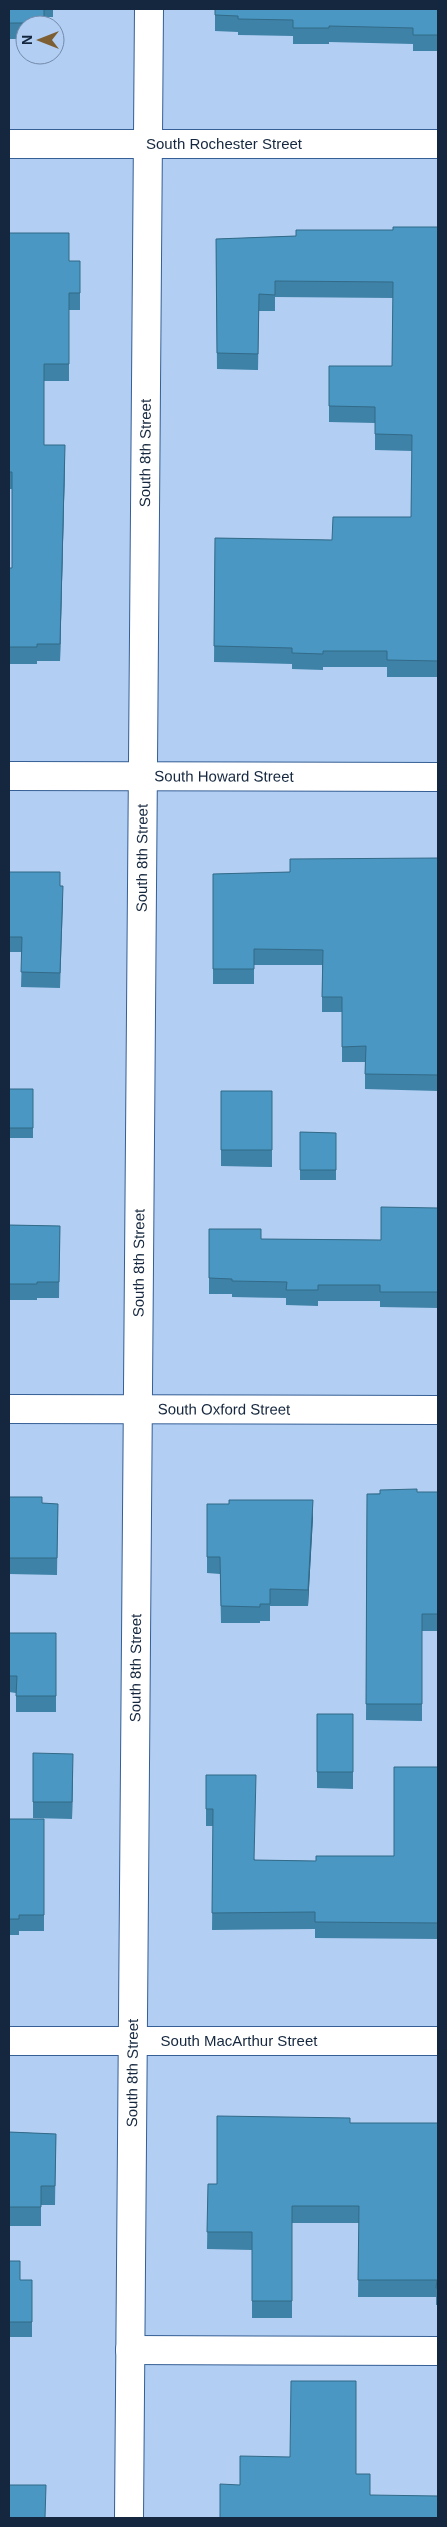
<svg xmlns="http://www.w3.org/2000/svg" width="447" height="2527" font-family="Arial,sans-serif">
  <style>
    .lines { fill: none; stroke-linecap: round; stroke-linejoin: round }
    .minor-casing { stroke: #355f95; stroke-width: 30 }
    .minor { stroke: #fff; stroke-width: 28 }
    .wall { fill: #3f82a7 }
    .shaded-wall { fill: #336a88 }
    .building { fill: #4997c2; stroke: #336a88 }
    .labels { text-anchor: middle; stroke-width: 4; stroke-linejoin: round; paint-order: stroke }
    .street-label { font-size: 15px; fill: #15273e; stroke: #b2cef3 }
  </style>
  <rect width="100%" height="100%" fill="#b2cef3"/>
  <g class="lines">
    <g class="minor-casing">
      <g id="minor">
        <path id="s1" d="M 9,144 L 438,144"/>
        <path id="s2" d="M 9,776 L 438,777"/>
        <path id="s3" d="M 9,1409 L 438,1410"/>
        <path id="s4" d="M 9,2041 L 438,2041"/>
        <path d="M 130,2350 L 438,2351"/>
        <path id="s5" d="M 129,2518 L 149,9"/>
      </g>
    </g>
    <use href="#minor" class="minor"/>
  </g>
  <path class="wall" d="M 9,9 L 53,9 L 53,17 L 44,17 L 44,25 L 25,25 L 25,39 L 9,39 Z
    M 215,9 L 438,9 L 438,51 L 413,51 L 413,44 L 329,42 L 329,44 L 293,44 L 293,36 L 238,35 L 238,32 L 215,31 Z
    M 438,227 L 438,677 L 387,677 L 387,667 L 323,667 L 323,670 L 292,669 L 292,664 L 214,662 L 215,538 L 332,540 L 411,517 L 412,451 L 375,450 L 375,423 L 329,422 L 329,366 L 392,366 L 393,298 L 275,297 L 275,311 L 259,311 L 258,370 L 217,369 L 216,239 L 296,236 Z
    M 9,233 L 69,261 L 80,261 L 80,310 L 69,310 L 69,381 L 44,381 L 44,445 L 65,462 L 60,661 L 37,661 L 37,664 L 9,664 L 9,568 L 12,568 L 12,489 L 9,489 Z
    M 438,858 L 438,1091 L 365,1089 L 365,1062 L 342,1062 L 342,1012 L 322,1012 L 322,965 L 254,965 L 254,984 L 213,984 L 213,874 L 290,872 Z
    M 9,872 L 60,886 L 63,901 L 60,988 L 21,987 L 22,952 L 9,952 Z
    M 9,1089 L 33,1089 L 33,1138 L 9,1138 Z
    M 221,1091 L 272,1091 L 272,1167 L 221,1166 Z
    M 300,1132 L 336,1133 L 336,1180 L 300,1180 Z
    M 438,1208 L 438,1308 L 380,1307 L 380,1301 L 318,1301 L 318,1306 L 286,1305 L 286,1298 L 232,1297 L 232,1294 L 209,1294 L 209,1229 L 261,1239 L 381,1240 Z
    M 9,1225 L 60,1226 L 59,1298 L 37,1298 L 37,1300 L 9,1300 Z
    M 417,1492 L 438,1492 L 438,1631 L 422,1631 L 422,1721 L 366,1720 L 367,1494 Z
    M 9,1497 L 42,1503 L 58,1504 L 57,1575 L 9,1574 Z
    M 207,1504 L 313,1517 L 308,1606 L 270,1606 L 270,1621 L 260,1621 L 260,1623 L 221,1623 L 220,1574 L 207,1573 Z
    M 9,1633 L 56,1633 L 56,1712 L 16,1712 L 16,1693 L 9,1692 Z
    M 317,1714 L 353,1714 L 353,1789 L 317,1788 Z
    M 33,1753 L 73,1771 L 72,1819 L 33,1818 Z
    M 438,1767 L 438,1944 L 438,1939 L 315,1938 L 315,1929 L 212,1930 L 213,1826 L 206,1826 L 206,1775 L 255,1860 L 316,1861 L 394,1856 Z
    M 9,1819 L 44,1819 L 44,1931 L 19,1931 L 19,1935 L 9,1935 Z
    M 350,2123 L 438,2123 L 438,2305 L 436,2305 L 436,2297 L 358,2297 L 359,2223 L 292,2223 L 292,2318 L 252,2318 L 252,2250 L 207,2249 L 208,2184 L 217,2184 Z
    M 9,2132 L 56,2134 L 55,2205 L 41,2205 L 41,2226 L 9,2226 Z
    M 9,2261 L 20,2280 L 32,2280 L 32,2337 L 9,2337 Z"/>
  <path class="shaded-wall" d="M 65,445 L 65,462 L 60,661 L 60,644 Z
    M 313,1500 L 313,1517 L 308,1606 L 308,1590 Z
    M 73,1754 L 73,1771 L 72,1819 L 72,1802 Z"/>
  <path class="building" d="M 9,9 L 44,9 L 44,23 L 9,23 Z
    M 215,9 L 438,9 L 438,35 L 413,35 L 413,28 L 329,26 L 329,28 L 293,28 L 293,20 L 238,19 L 238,16 L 215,15 Z
    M 393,227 L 438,227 L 438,661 L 387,660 L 387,651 L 323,651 L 323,654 L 292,653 L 292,648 L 214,646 L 215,538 L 332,540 L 333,517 L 411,517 L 412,435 L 375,434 L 375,407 L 329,406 L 329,366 L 392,366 L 393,282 L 275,281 L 275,295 L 259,294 L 258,354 L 217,353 L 216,239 L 296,236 L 296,230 L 393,230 Z
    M 9,233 L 69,233 L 69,261 L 80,261 L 80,293 L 69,293 L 69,364 L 44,364 L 44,445 L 65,445 L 60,644 L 37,644 L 37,647 L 9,647 L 9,568 L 12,568 L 12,472 L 9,472 Z
    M 438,858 L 438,1075 L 365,1074 L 366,1046 L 342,1047 L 342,997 L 322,997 L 323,950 L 254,949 L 254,969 L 213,969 L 213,874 L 290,872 L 290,859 Z
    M 9,872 L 60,872 L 60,886 L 63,886 L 60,973 L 21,972 L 22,937 L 9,937 Z
    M 9,1089 L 33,1089 L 33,1128 L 9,1128 Z
    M 221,1091 L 272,1091 L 272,1150 L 221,1150 Z
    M 300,1132 L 336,1133 L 336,1170 L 300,1170 Z
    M 381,1207 L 438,1208 L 438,1292 L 380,1292 L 380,1285 L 318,1285 L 318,1290 L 286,1290 L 287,1282 L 232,1281 L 232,1279 L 209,1278 L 209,1229 L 261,1229 L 261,1239 L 381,1240 Z
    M 9,1225 L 60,1226 L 59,1282 L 37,1282 L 37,1284 L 9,1284 Z
    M 417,1489 L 417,1492 L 438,1492 L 438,1614 L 422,1614 L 422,1704 L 366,1704 L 367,1494 L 380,1494 L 380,1490 Z
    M 9,1497 L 42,1497 L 42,1503 L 58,1504 L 57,1558 L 9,1558 Z
    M 229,1500 L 313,1500 L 308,1590 L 270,1589 L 270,1604 L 260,1604 L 260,1607 L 221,1606 L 220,1557 L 207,1557 L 207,1504 L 229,1504 Z
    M 9,1633 L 56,1633 L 56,1696 L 16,1696 L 17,1676 L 9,1676 Z
    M 317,1714 L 353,1714 L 353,1772 L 317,1772 Z
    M 33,1753 L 73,1754 L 72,1802 L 33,1802 Z
    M 394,1767 L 438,1767 L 438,1928 L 438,1923 L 315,1922 L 315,1912 L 212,1913 L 213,1809 L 206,1809 L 206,1775 L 256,1775 L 254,1860 L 316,1861 L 316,1856 L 394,1856 Z
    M 9,1819 L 44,1819 L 44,1915 L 19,1915 L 19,1919 L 9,1919 Z
    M 217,2116 L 350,2118 L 350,2123 L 438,2123 L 438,2288 L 436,2288 L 437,2280 L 358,2280 L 359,2206 L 292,2206 L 292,2301 L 252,2301 L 252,2232 L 207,2232 L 208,2184 L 217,2184 Z
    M 9,2132 L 56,2134 L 55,2186 L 41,2186 L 41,2207 L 9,2207 Z
    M 9,2261 L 20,2261 L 20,2280 L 32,2280 L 32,2322 L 9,2322 Z
    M 291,2381 L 356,2381 L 356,2474 L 370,2474 L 370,2495 L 438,2496 L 438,2518 L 220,2518 L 220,2484 L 240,2485 L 240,2456 L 290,2457 Z
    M 9,2485 L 46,2485 L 45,2518 L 9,2518 Z"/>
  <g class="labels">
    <g class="street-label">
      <text dy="5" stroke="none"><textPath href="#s1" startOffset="215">South Rochester Street</textPath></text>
      <text dy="5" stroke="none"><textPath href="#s5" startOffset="2065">South 8th Street</textPath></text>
      <text dy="5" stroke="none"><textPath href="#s2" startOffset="215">South Howard Street</textPath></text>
      <text dy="5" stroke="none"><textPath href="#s5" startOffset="1660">South 8th Street</textPath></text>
      <text dy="5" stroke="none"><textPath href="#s5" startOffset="1255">South 8th Street</textPath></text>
      <text dy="5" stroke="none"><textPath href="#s3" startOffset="215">South Oxford Street</textPath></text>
      <text dy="5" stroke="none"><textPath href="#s5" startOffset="850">South 8th Street</textPath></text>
      <text dy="5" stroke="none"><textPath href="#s4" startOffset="230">South MacArthur Street</textPath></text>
      <text dy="5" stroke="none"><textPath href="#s5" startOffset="445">South 8th Street</textPath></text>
    </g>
  </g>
  <rect width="447" height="2527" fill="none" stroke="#15273e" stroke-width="20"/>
  <g transform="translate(40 40) rotate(270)"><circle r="24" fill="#b2cef3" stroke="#738bab"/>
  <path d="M0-4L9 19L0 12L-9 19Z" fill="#7d5f33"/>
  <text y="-8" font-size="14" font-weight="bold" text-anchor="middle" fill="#15273e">N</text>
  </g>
</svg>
